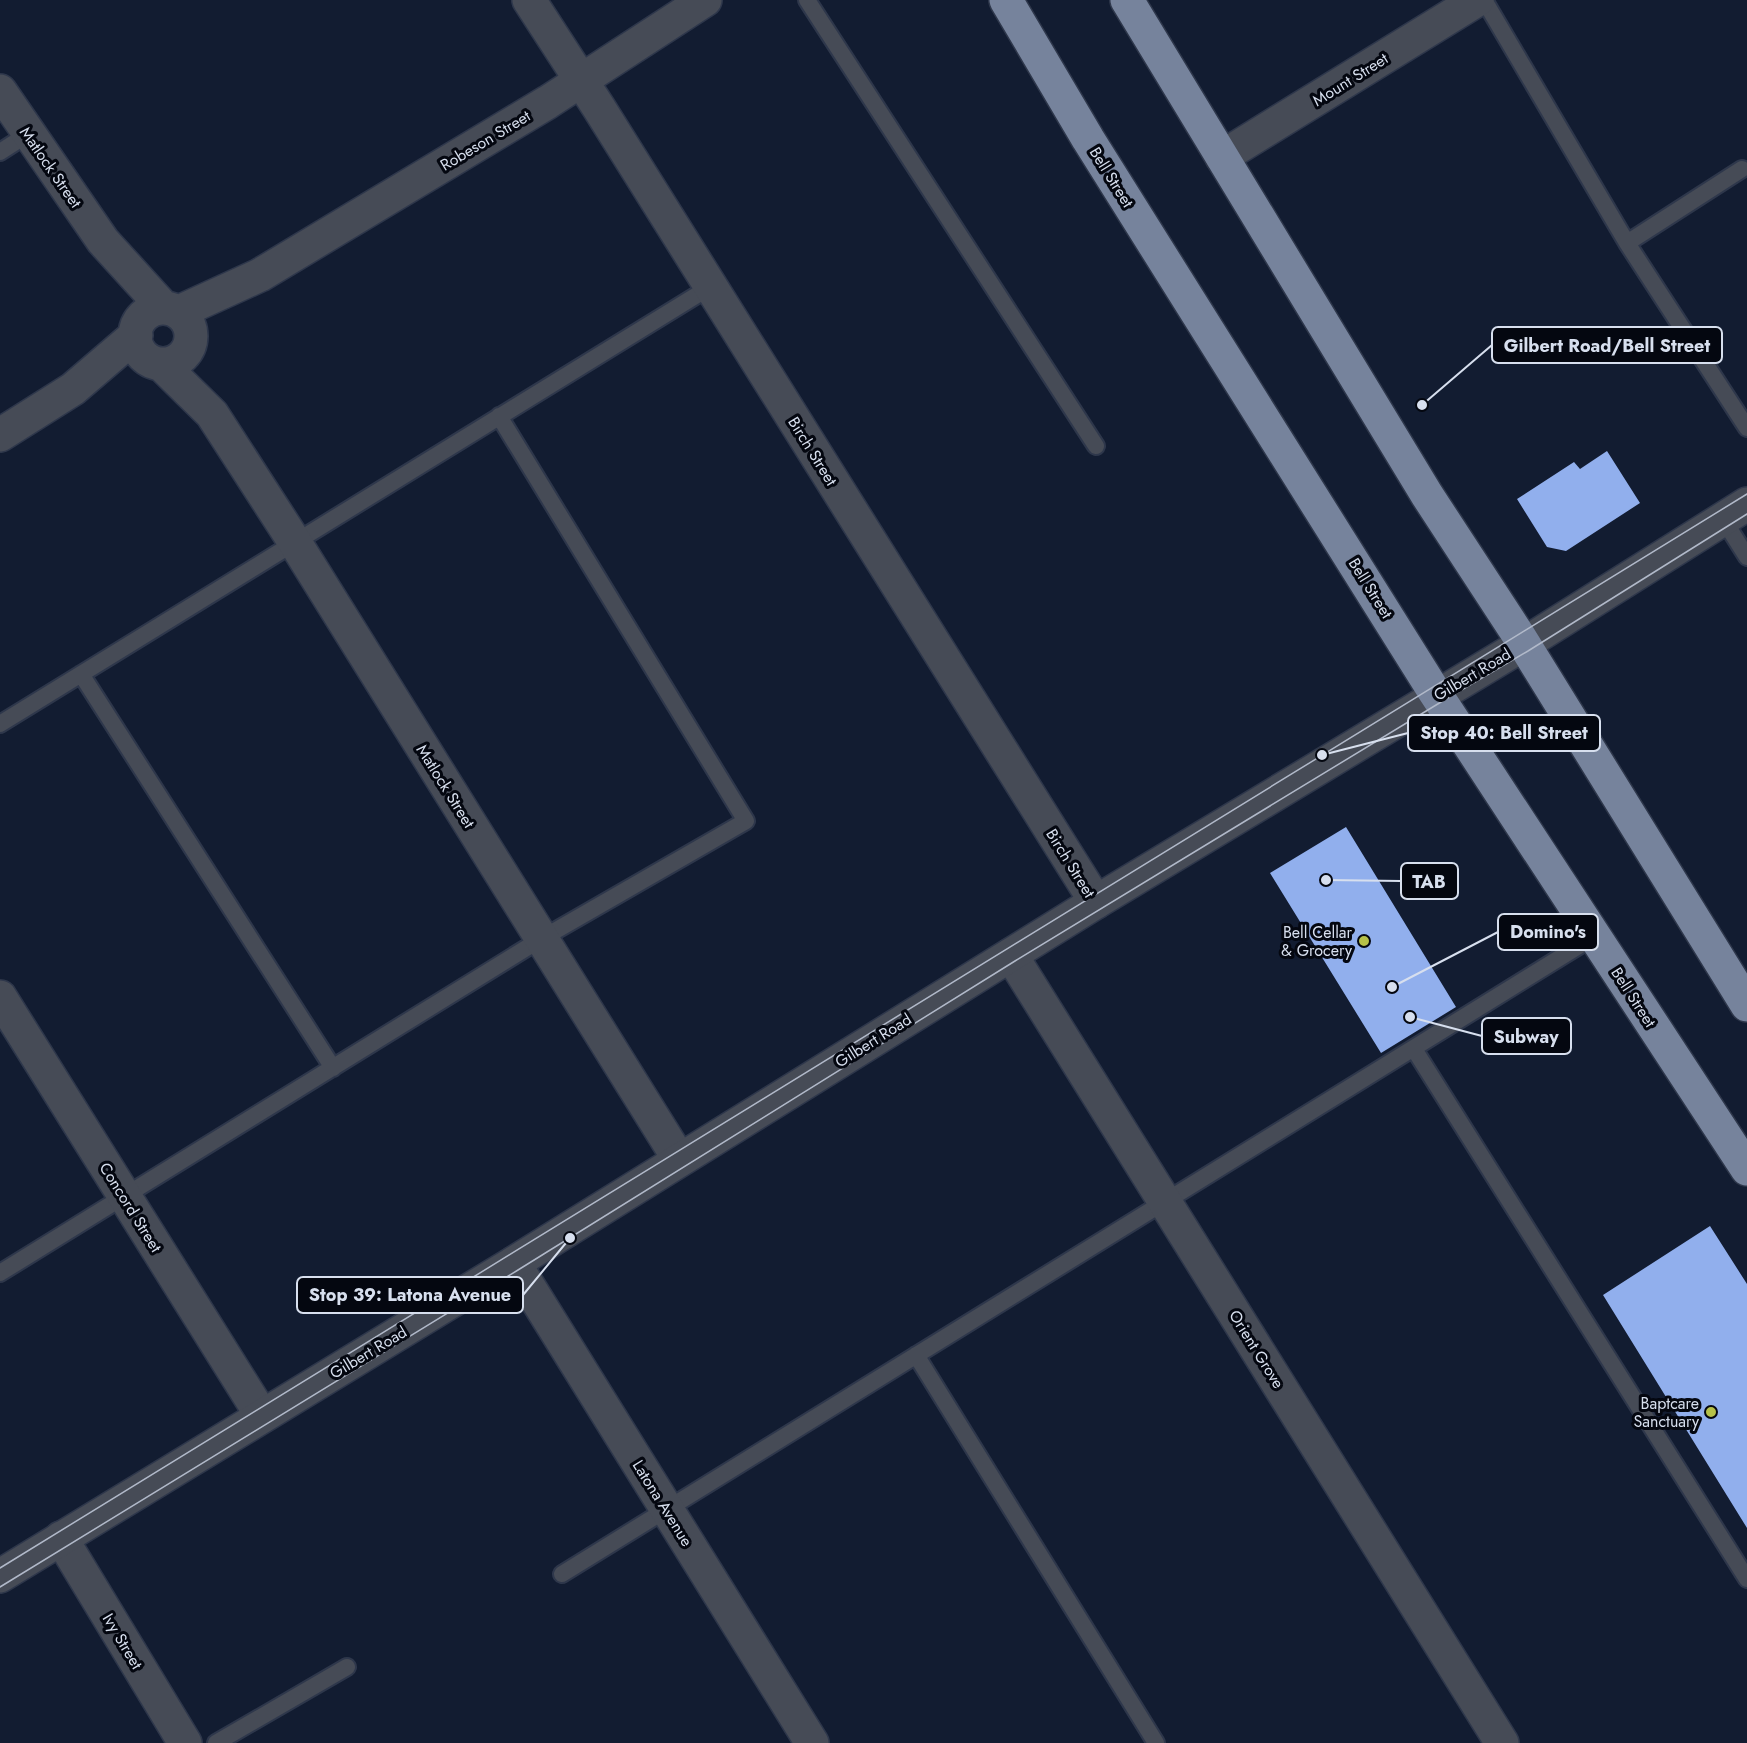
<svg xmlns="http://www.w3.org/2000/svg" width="1747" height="1743" font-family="Jost,sans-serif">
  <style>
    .building { fill: #91afed }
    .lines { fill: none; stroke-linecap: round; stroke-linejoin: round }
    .service-casing { stroke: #2e374b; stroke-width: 20 }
    .minor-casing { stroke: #2e374b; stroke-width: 36 }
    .tertiary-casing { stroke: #2e374b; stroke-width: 36 }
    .trunk-casing { stroke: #2e374b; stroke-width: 36 }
    .service { stroke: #464b56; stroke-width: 16 }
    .minor { stroke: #464b56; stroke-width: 33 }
    .tertiary { stroke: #464b56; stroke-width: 33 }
    .trunk { stroke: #76839c; stroke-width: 33 }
    .tram { stroke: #b1b9c9; stroke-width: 1.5 }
    .poi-dot { fill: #b6c149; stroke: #040710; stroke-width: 2 }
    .labels { text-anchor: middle; stroke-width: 6; stroke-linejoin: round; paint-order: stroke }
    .street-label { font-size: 16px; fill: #d7dfee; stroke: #040710 }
    .poi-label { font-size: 16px; fill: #d7dfee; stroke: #040710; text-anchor: end }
    .leader { fill: none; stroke: #d7dfee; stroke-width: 2 }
    .callout-dot { fill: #d7dfee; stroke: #040710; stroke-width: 2 }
    .callout { fill: #040710; stroke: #d7dfee; stroke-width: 2 }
    .callout-label { font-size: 18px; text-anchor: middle; font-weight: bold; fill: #d7dfee }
  </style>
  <rect width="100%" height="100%" fill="#121c31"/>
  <path class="building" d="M 1607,451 L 1640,503 L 1566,551 L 1547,547 L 1517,499 L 1574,462 L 1580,469 Z
    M 1346,827 L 1456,1007 L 1381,1053 L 1270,873 Z
    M 1710,1226 L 1747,1284 L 1747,1528 L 1603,1295 Z"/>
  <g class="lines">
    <g class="service-casing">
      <path id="service" d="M 807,0 L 1096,446
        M 1484,0 L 1627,243 L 1747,428
        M 0,152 L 28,134
        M 1627,243 L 1742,169
        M 1723,519 L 1747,557
        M 81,674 L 333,1068
        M 0,724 L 710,287
        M 1414,1049 L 1747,1579
        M 0,1273 L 541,939 L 746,821 L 499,416
        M 916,1355 L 1156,1743
        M 562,1574 L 1595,936
        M 216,1743 L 347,1667"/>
    </g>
    <g class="minor-casing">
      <path id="minor" d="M 529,0 L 599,108 L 1096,902
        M 0,91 L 103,241 L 164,308
        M 1222,157 L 1477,0
        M135 336a28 28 0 1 1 56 0a28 28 0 1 1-56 0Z
        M 179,312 L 260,275 L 548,102 L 705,0
        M 161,364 L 212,414 L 294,541 L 679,1159
        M 0,435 L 73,389 L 136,335
        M 1011,955 L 1502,1743
        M 0,997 L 262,1416
        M 514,1263 L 812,1743
        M 61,1538 L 185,1743"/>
    </g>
    <g class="tertiary-casing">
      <path id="tertiary" d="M 0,1576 L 514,1263 L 1096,902 L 1524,644 L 1747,504"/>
    </g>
    <g class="trunk-casing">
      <path id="trunk" d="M 1006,0 L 1088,139 L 1432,688 L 1747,1169
        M 1127,0 L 1427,495 L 1519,636 L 1747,1005"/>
    </g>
    <use href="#service" class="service"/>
    <use href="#minor" class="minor"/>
    <use href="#tertiary" class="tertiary"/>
    <use href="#trunk" class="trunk"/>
    <path class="tram" d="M 0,1568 L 1747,494
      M 0,1587 L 518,1270 L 1015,961 L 1441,702 L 1528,651 L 1747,514"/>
  </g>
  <g class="poi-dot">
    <circle cx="1364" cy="941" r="6"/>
    <circle cx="1711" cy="1412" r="6"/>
  </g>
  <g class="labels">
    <g class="street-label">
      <text transform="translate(1350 79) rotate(-32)" y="6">Mount Street</text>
      <text transform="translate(485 140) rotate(-31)" y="6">Robeson Street</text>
      <text transform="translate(51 167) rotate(55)" y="6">Matlock Street</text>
      <text transform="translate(1112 177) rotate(58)" y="6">Bell Street</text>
      <text transform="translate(813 451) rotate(58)" y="6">Birch Street</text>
      <text transform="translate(1371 588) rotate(58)" y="6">Bell Street</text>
      <text transform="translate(1472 674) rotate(-31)" y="6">Gilbert Road</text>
      <text transform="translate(446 786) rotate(58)" y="6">Matlock Street</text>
      <text transform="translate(1071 863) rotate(58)" y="6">Birch Street</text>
      <text transform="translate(1634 997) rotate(57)" y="6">Bell Street</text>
      <text transform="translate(873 1040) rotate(-32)" y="6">Gilbert Road</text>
      <text transform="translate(131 1207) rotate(58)" y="6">Concord Street</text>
      <text transform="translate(1257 1349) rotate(58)" y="6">Orient Grove</text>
      <text transform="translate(368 1352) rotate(-31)" y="6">Gilbert Road</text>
      <text transform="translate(663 1503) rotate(58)" y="6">Latona Avenue</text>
      <text transform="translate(123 1641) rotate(59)" y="6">Ivy Street</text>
    </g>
    <g class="poi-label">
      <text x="1352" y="938">Bell Cellar<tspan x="1352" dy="18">&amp; Grocery</tspan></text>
      <text x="1699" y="1409">Baptcare<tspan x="1699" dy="18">Sanctuary</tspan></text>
    </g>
  </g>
  <path class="leader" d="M1422 405L1492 345M1322 755L1408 733M1326 880L1401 881M1392 987L1498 932M1410 1017L1482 1036M570 1238L523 1295"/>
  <g class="callout-dot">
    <circle cx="1422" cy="405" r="6"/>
    <circle cx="1322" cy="755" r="6"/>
    <circle cx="1326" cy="880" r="6"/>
    <circle cx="1392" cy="987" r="6"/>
    <circle cx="1410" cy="1017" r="6"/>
    <circle cx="570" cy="1238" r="6"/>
  </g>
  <g class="callout">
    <rect x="1492" y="327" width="230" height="36" rx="6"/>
    <rect x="1408" y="715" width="192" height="36" rx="6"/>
    <rect x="1401" y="863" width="57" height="36" rx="6"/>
    <rect x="1498" y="914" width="100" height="36" rx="6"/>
    <rect x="1482" y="1018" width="89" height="36" rx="6"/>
    <rect x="297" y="1277" width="226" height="36" rx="6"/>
  </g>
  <g class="callout-label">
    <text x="1607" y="352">Gilbert Road/Bell Street</text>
    <text x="1504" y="739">Stop 40: Bell Street</text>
    <text x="1429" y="888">TAB</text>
    <text x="1548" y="938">Domino's</text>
    <text x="1526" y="1043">Subway</text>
    <text x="410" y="1301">Stop 39: Latona Avenue</text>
  </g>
</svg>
